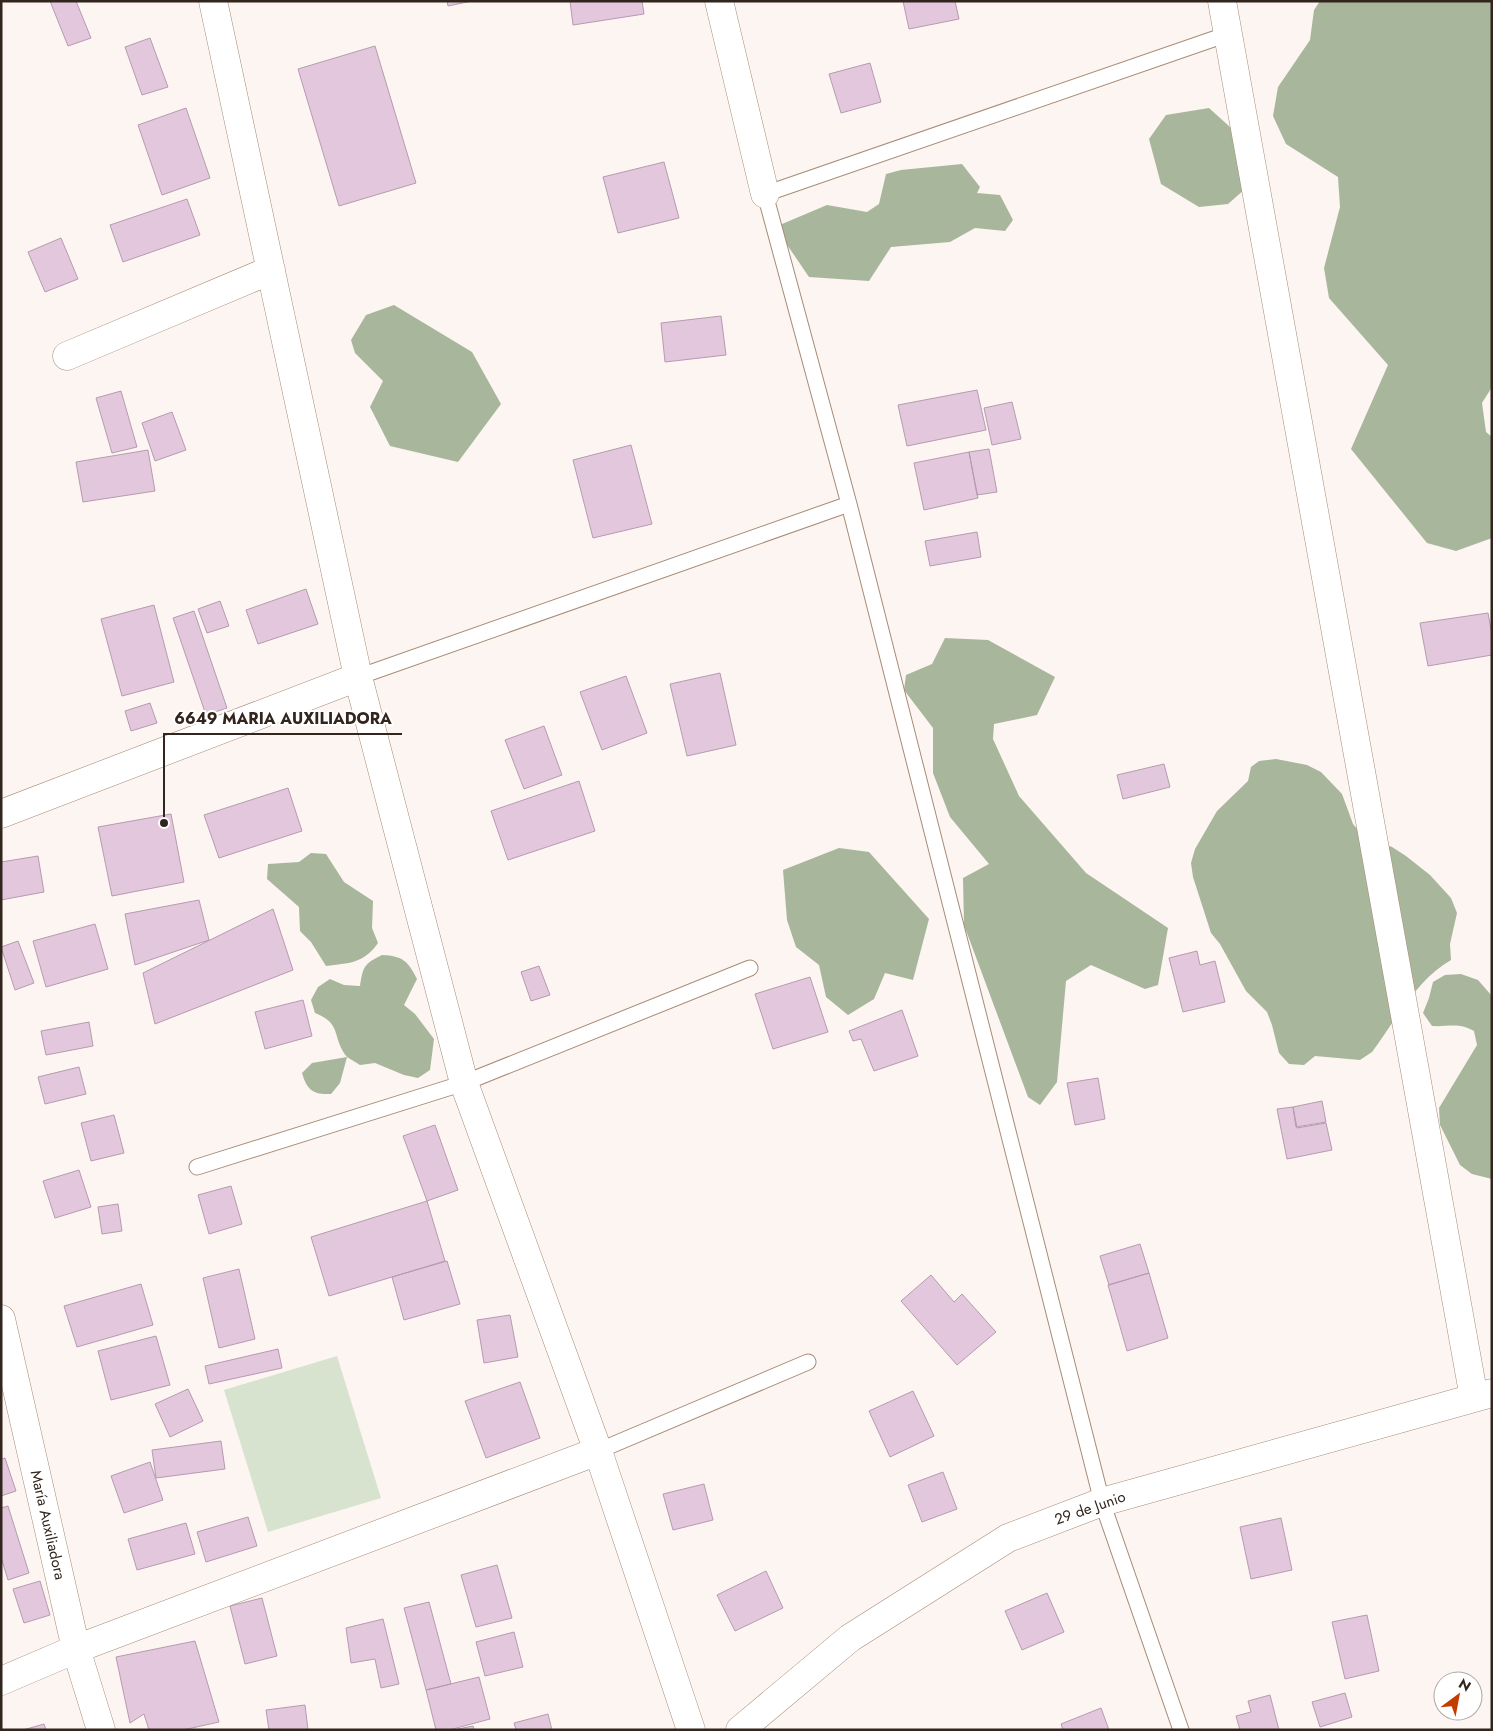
<svg xmlns="http://www.w3.org/2000/svg" width="1493" height="1731" font-family="Jost,sans-serif">
  <style>
    .green { fill: #d8e3cf }
    .forest { fill: #a8b69b }
    .building { fill: #e3c7dc; stroke: #b79ab0 }
    .lines { fill: none; stroke-linecap: round; stroke-linejoin: round }
    .lane-casing { stroke: #a88b76; stroke-width: 17 }
    .street-casing { stroke: #a88b76; stroke-width: 29 }
    .lane { stroke: #fff; stroke-width: 15 }
    .street { stroke: #fff; stroke-width: 28 }
    .labels { text-anchor: middle; stroke-width: 4; stroke-linejoin: round; paint-order: stroke }
    .street-label { font-size: 15px; fill: #31251d; stroke: #fff }
    .leader { fill: none; stroke: #31251d; stroke-width: 2 }
    .callout-dot { fill: #31251d; stroke: #fff; stroke-width: 2 }
    .callout-label { font-size: 16px; text-anchor: middle; font-weight: bold; fill: #31251d; stroke: #fff; stroke-width: 4; stroke-linejoin: round; paint-order: stroke }
  </style>
  <rect width="100%" height="100%" fill="#fcf5f1"/>
  <path class="green" d="M 337,1356 L 381,1498 L 268,1532 L 224,1390 Z"/>
  <path class="forest" d="M 1320,1 L 1492,1 L 1492,387 L 1482,403 L 1486,432 L 1492,437 L 1492,538 L 1456,551 L 1427,543 L 1351,449 L 1388,365 L 1329,298 L 1324,268 L 1340,207 L 1338,177 L 1286,144 L 1273,116 L 1278,87 L 1310,40 L 1314,10 Z
    M 1209,108 L 1241,137 L 1245,189 L 1228,204 L 1199,207 L 1161,184 L 1149,139 L 1166,115 Z
    M 962,164 L 980,187 L 977,193 L 1000,195 L 1013,220 L 1005,231 L 975,228 L 950,242 L 891,247 L 869,281 L 809,277 L 775,227 L 827,205 L 867,212 L 879,204 L 886,174 L 901,170 Z
    M 394,305 L 472,352 L 501,404 L 458,462 L 390,446 L 370,407 L 383,381 L 355,353 L 351,340 L 366,315 Z
    M 945,638 L 988,640 L 1055,677 L 1037,715 L 994,724 L 993,739 L 1019,796 L 1086,873 L 1168,928 L 1158,985 L 1145,989 L 1091,965 L 1066,981 L 1057,1082 L 1040,1105 L 1028,1097 L 964,925 L 963,878 L 989,864 L 950,817 L 933,773 L 933,728 L 904,690 L 906,675 L 932,664 Z
    M 1276,759 L 1307,765 L 1321,772 L 1342,794 L 1353,824 L 1363,836 L 1392,847 L 1406,856 L 1430,875 L 1451,898 L 1457,913 L 1450,944 L 1451,960 C 1417,979 1395,1021 1372,1052 L 1360,1060 L 1315,1056 L 1304,1065 L 1289,1064 L 1279,1053 L 1272,1025 L 1267,1012 L 1246,991 L 1220,944 L 1211,933 L 1193,877 L 1191,863 L 1195,849 L 1217,811 L 1248,781 L 1251,767 L 1259,761 Z
    M 839,848 L 869,852 L 929,919 L 913,980 L 885,973 L 874,999 L 848,1015 L 826,997 L 819,965 L 796,947 L 787,920 L 783,870 Z
    M 311,853 L 326,854 L 344,882 L 373,901 L 372,928 L 378,943 C 363,964 349,963 326,966 L 311,942 L 300,931 L 299,907 L 267,879 L 268,864 L 299,862 Z
    M 382,955 C 403,956 408,961 417,979 L 404,1005 L 415,1014 L 434,1039 L 430,1070 L 418,1078 L 404,1075 L 375,1063 L 360,1065 L 347,1057 L 340,1083 L 331,1094 C 313,1095 307,1090 302,1073 L 312,1063 L 347,1057 C 331,1037 343,1024 315,1013 L 311,1000 L 318,987 L 330,979 L 344,985 L 360,986 C 363,968 363,964 382,955 Z
    M 1461,974 L 1478,980 L 1492,996 L 1492,1179 L 1472,1174 L 1460,1165 L 1440,1125 L 1439,1108 L 1477,1045 L 1474,1031 C 1458,1022 1449,1027 1432,1026 L 1423,1013 L 1429,998 L 1433,982 L 1445,975 Z"/>
  <path class="building" d="M 50,1 L 76,1 L 91,38 L 68,46 Z
    M 447,1 L 472,1 L 448,6 Z
    M 570,1 L 642,1 L 644,14 L 573,25 Z
    M 903,1 L 955,1 L 959,19 L 909,29 Z
    M 150,38 L 168,87 L 142,95 L 125,47 Z
    M 375,46 L 416,183 L 339,206 L 298,69 Z
    M 870,63 L 881,102 L 841,113 L 829,74 Z
    M 186,108 L 210,178 L 162,195 L 138,125 Z
    M 664,162 L 679,218 L 618,233 L 603,177 Z
    M 187,199 L 200,235 L 123,262 L 110,225 Z
    M 61,238 L 78,279 L 45,292 L 28,252 Z
    M 721,316 L 726,355 L 665,362 L 661,323 Z
    M 977,390 L 986,430 L 907,446 L 898,405 Z
    M 121,391 L 137,447 L 112,453 L 96,398 Z
    M 1012,402 L 1021,439 L 992,445 L 984,408 Z
    M 172,412 L 186,450 L 155,461 L 142,423 Z
    M 631,445 L 652,524 L 593,538 L 573,460 Z
    M 989,449 L 997,492 L 977,495 L 969,452 Z
    M 148,450 L 155,491 L 83,502 L 76,462 Z
    M 969,452 L 978,498 L 924,510 L 914,463 Z
    M 977,532 L 981,557 L 930,566 L 925,541 Z
    M 306,589 L 318,624 L 258,644 L 246,610 Z
    M 220,601 L 229,626 L 207,633 L 198,609 Z
    M 154,605 L 174,682 L 122,696 L 101,619 Z
    M 194,611 L 227,708 L 206,715 L 173,618 Z
    M 1488,613 L 1492,635 L 1492,655 L 1428,666 L 1420,623 Z
    M 720,673 L 736,745 L 687,756 L 670,684 Z
    M 626,676 L 647,733 L 602,750 L 580,692 Z
    M 150,703 L 157,723 L 131,731 L 125,711 Z
    M 544,726 L 562,775 L 524,789 L 505,740 Z
    M 1164,764 L 1170,787 L 1123,799 L 1117,775 Z
    M 579,781 L 595,831 L 508,860 L 491,811 Z
    M 288,788 L 302,831 L 219,858 L 204,815 Z
    M 171,814 L 184,882 L 112,896 L 98,827 Z
    M 38,856 L 44,892 L 1,900 L 1,862 Z
    M 199,900 L 209,940 L 135,965 L 125,914 Z
    M 273,909 L 293,970 L 155,1024 L 143,973 Z
    M 95,924 L 108,969 L 46,987 L 33,941 Z
    M 18,941 L 34,983 L 15,990 L 1,947 Z
    M 1197,951 L 1200,965 L 1215,961 L 1225,1002 L 1183,1012 L 1169,958 Z
    M 539,966 L 550,995 L 531,1001 L 521,972 Z
    M 810,977 L 828,1032 L 773,1049 L 755,994 Z
    M 303,1000 L 312,1036 L 265,1049 L 255,1012 Z
    M 902,1010 L 918,1056 L 874,1071 L 861,1039 L 853,1041 L 849,1031 Z
    M 89,1022 L 93,1046 L 46,1055 L 41,1031 Z
    M 79,1067 L 86,1094 L 45,1104 L 38,1077 Z
    M 1098,1078 L 1105,1119 L 1075,1125 L 1067,1083 Z
    M 1322,1101 L 1326,1122 L 1296,1127 L 1293,1107 Z
    M 1293,1107 L 1297,1128 L 1326,1123 L 1332,1150 L 1287,1159 L 1277,1109 Z
    M 114,1115 L 124,1153 L 91,1161 L 81,1123 Z
    M 435,1125 L 458,1190 L 427,1201 L 403,1136 Z
    M 79,1170 L 91,1207 L 55,1218 L 43,1181 Z
    M 231,1186 L 242,1224 L 209,1234 L 198,1195 Z
    M 427,1201 L 445,1261 L 329,1296 L 311,1237 Z
    M 118,1204 L 122,1231 L 102,1234 L 98,1207 Z
    M 1140,1244 L 1149,1273 L 1109,1285 L 1100,1256 Z
    M 447,1261 L 460,1304 L 404,1320 L 392,1277 Z
    M 239,1269 L 255,1339 L 219,1348 L 203,1278 Z
    M 1149,1273 L 1168,1338 L 1127,1351 L 1108,1285 Z
    M 931,1275 L 954,1302 L 962,1294 L 996,1332 L 957,1365 L 901,1301 Z
    M 141,1284 L 153,1325 L 77,1347 L 64,1306 Z
    M 510,1315 L 518,1357 L 484,1363 L 477,1320 Z
    M 156,1336 L 170,1385 L 111,1400 L 98,1351 Z
    M 278,1349 L 282,1368 L 209,1384 L 205,1366 Z
    M 520,1382 L 540,1438 L 486,1458 L 465,1401 Z
    M 188,1389 L 203,1421 L 170,1437 L 155,1404 Z
    M 913,1391 L 934,1436 L 890,1457 L 869,1411 Z
    M 221,1441 L 225,1469 L 156,1478 L 152,1450 Z
    M 5,1458 L 16,1491 L 1,1496 L 1,1459 Z
    M 150,1462 L 163,1500 L 124,1513 L 111,1476 Z
    M 943,1472 L 957,1509 L 922,1522 L 908,1485 Z
    M 704,1484 L 713,1520 L 673,1530 L 663,1494 Z
    M 8,1506 L 29,1573 L 8,1580 L 1,1557 L 1,1508 Z
    M 248,1517 L 257,1546 L 206,1562 L 197,1532 Z
    M 1281,1518 L 1292,1570 L 1251,1579 L 1240,1527 Z
    M 186,1523 L 195,1554 L 137,1570 L 128,1539 Z
    M 497,1565 L 512,1618 L 476,1627 L 461,1575 Z
    M 766,1571 L 783,1608 L 735,1631 L 717,1595 Z
    M 40,1581 L 50,1615 L 24,1623 L 13,1589 Z
    M 1047,1593 L 1064,1632 L 1022,1650 L 1005,1611 Z
    M 262,1598 L 277,1656 L 245,1664 L 230,1606 Z
    M 429,1602 L 451,1684 L 426,1690 L 404,1608 Z
    M 1367,1615 L 1379,1671 L 1345,1679 L 1332,1622 Z
    M 383,1619 L 399,1684 L 381,1688 L 375,1659 L 351,1663 L 346,1628 Z
    M 514,1632 L 523,1667 L 485,1676 L 476,1642 Z
    M 195,1641 L 219,1722 L 183,1730 L 149,1730 L 144,1714 L 130,1723 L 116,1657 Z
    M 479,1677 L 490,1719 L 449,1730 L 436,1730 L 426,1690 Z
    M 1345,1693 L 1352,1717 L 1320,1727 L 1312,1702 Z
    M 1270,1695 L 1279,1730 L 1240,1730 L 1236,1716 L 1251,1712 L 1248,1701 Z
    M 305,1705 L 308,1730 L 269,1730 L 266,1710 Z
    M 1101,1708 L 1109,1730 L 1063,1730 L 1061,1724 Z
    M 548,1714 L 552,1730 L 516,1730 L 514,1723 Z
    M 44,1724 L 46,1730 L 23,1730 Z
    M 473,1726 L 474,1730 L 453,1730 Z"/>
  <g class="lines">
    <g class="lane-casing">
      <path id="lane" d="M 358,677 L 849,504
        M 197,1167 L 464,1083 L 750,968
        M 598,1451 L 808,1362
        M 1181,1730 L 1102,1502 L 849,504 L 765,194 L 1228,34"/>
    </g>
    <g class="street-casing">
      <path id="street" d="M 213,1 L 358,677 L 464,1083 L 598,1451 L 691,1730
        M 719,1 L 765,194
        M 1222,1 L 1474,1398
        M 67,356 L 271,270
        M 1,814 L 358,677
        M 1,1319 L 76,1649 L 101,1730
        M 1,1681 L 76,1649 L 598,1451
        M 740,1730 L 850,1638 L 1008,1538 L 1102,1502 L 1492,1393"/>
    </g>
    <use href="#lane" class="lane"/>
    <use href="#street" class="street"/>
  </g>
  <g class="labels">
    <g class="street-label">
      <text transform="translate(1090 1508) rotate(-19)" y="5">29 de Junio</text>
      <text transform="translate(48 1525) rotate(77)" y="5">María Auxiliadora</text>
    </g>
  </g>
  <path class="leader" d="M164 823L164 734H402"/>
  <circle class="callout-dot" cx="164" cy="823" r="5"/>
  <g class="callout-label">
    <text x="283" y="724">6649 MARIA AUXILIADORA</text>
  </g>
  <rect width="1493" height="1731" fill="none" stroke="#31251d" stroke-width="5"/>
  <g transform="translate(1458 1696) rotate(32)"><circle r="24" fill="#ffffff" stroke="#ada8a5"/>
  <path d="M0-4L9 19L0 12L-9 19Z" fill="#c43d00"/>
  <text y="-8" font-size="14" font-weight="bold" text-anchor="middle" fill="#31251d">N</text>
  </g>
</svg>
